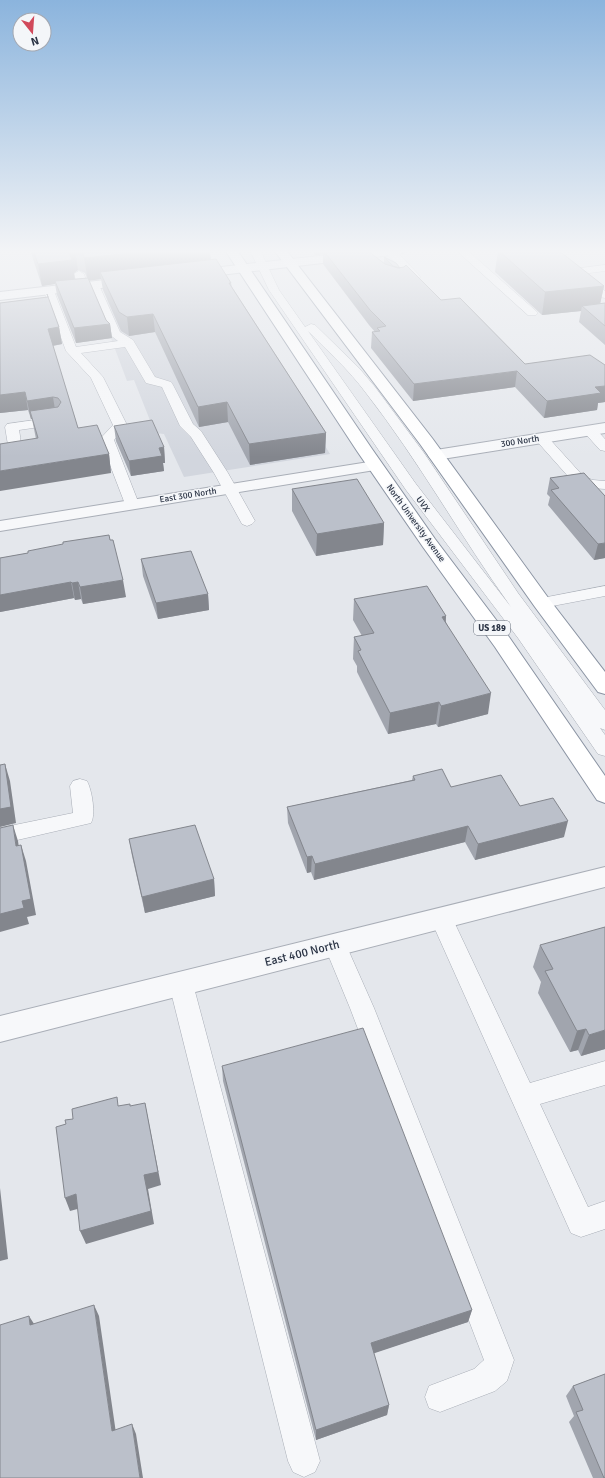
<svg xmlns="http://www.w3.org/2000/svg" width="605" height="1478" font-family="Signika,sans-serif">
  <style>
    .built { fill: #d2d6de }
    .lines { fill: none; stroke-linecap: round; stroke-linejoin: round }
    .lane-casing { stroke: #a9aeb7; stroke-width: 1 }
    .street-casing { stroke: #a9aeb7; stroke-width: 2 }
    .highway-casing { stroke: #8b94a3; stroke-width: 2 }
    .lane { fill: #f7f8fa; fill-rule: evenodd }
    .street { fill: #f7f8fa; fill-rule: evenodd }
    .highway { fill: #fff; fill-rule: evenodd }
    .wall { fill: #a1a5ae; fill-rule: evenodd }
    .shaded-wall { fill: #83868d }
    .building { fill: #bbc0ca; stroke: #83868d }
    .labels { text-anchor: middle; stroke-width: 3; stroke-linejoin: round; paint-order: stroke }
    .far-street-label { font-size: 9px; fill: #2b3445; stroke: #f4f6f9 }
    .shield { fill: #f4f6f9; stroke: #676e7b; stroke-width: 1 }
    .shield-label { font-size: 9px; font-weight: bold; fill: #2b3445 }
    .near-street-label { font-size: 12px; fill: #2b3445; stroke: #f4f6f9 }
  </style>
  <rect width="100%" height="100%" fill="#e4e7ec"/>
  <path class="built" d="M 228,285 L 330,454 L 184,477 L 164,434 L 155,433 L 134,380 L 127,381 L 97,301 Z"/>
  <g class="lines">
    <g class="lane-casing">
      <path id="lane" d="M 250,250 L 260,250 L 279,290 L 305,327 L 311,324 L 315,325 L 359,368 L 375,387 L 424,453 L 518,593 L 605,710 L 605,730 L 600,728 L 605,735 L 605,756 L 598,754 L 518,638 L 406,490 L 269,290 ZM 308,331 C 328,351 349,370 366,393 C 419,461 461,537 511,607 L 416,484 Z
        M 386,250 L 395,250 L 419,275 L 420,277 L 419,279 L 411,279 L 386,253 Z
        M 456,250 L 467,250 L 536,311 L 538,313 L 536,315 L 528,315 Z
        M 605,265 L 605,271 L 582,274 L 605,291 L 605,298 L 599,297 L 568,272 L 573,269 Z
        M 79,271 L 84,274 L 88,287 L 87,289 L 79,289 L 74,274 Z
        M 94,282 L 99,285 L 120,332 L 133,340 L 155,377 L 171,382 L 173,385 L 193,424 L 201,431 L 228,473 L 255,521 L 252,524 L 247,526 L 242,524 L 214,473 L 191,437 L 180,426 L 162,387 L 146,383 L 125,347 L 81,353 L 103,377 L 127,425 L 114,440 L 139,504 L 137,507 L 132,508 L 127,507 L 125,504 L 100,439 L 113,425 L 91,378 L 66,351 L 44,291 L 49,288 L 54,291 L 76,347 L 118,341 L 109,334 L 89,285 Z
        M 56,417 L 61,418 L 63,421 L 61,424 L 19,430 C 21,441 22,447 16,457 L 0,461 L 0,453 L 5,451 L 8,445 L 5,427 L 7,424 Z
        M 589,426 L 594,427 L 605,439 L 605,451 L 600,450 L 582,430 L 584,427 Z
        M 541,434 L 546,435 L 584,477 L 593,480 L 605,481 L 605,489 L 591,488 L 574,483 L 534,438 L 536,435 Z
        M 605,586 L 605,596 L 542,608 L 536,607 L 534,603 L 536,599 L 542,598 Z
        M 80,779 L 87,781 C 92,790 96,815 91,823 L 0,844 L 0,828 L 73,813 L 70,786 L 73,781 Z
        M 441,909 L 449,911 L 530,1083 L 605,1061 L 605,1085 L 540,1104 L 588,1207 L 605,1201 L 605,1229 L 581,1237 L 571,1233 L 430,918 L 433,911 Z
        M 335,935 L 343,938 L 374,1008 L 514,1360 L 507,1381 L 495,1391 L 440,1412 L 429,1408 L 425,1397 L 429,1386 L 474,1369 L 484,1360 L 350,1008 L 324,945 L 327,938 Z
        M 181,974 L 189,977 L 193,984 L 320,1461 L 315,1472 L 304,1477 L 293,1472 L 288,1461 L 169,984 L 173,977 Z"/>
    </g>
    <g class="street-casing">
      <path id="street" d="M 372,250 L 406,250 L 404,252 L 400,254 L 195,278 L 191,277 L 189,274 L 191,271 L 195,270 Z
        M 131,277 L 135,278 L 137,281 L 135,284 L 0,300 L 0,292 Z
        M 605,423 L 605,433 L 436,460 L 430,458 L 428,455 L 430,452 L 436,450 Z
        M 375,461 L 381,463 L 383,466 L 381,469 L 0,531 L 0,521 Z
        M 605,867 L 605,887 L 0,1042 L 0,1016 Z"/>
    </g>
    <g class="highway-casing">
      <path id="highway" d="M 225,250 L 237,250 L 372,449 L 435,539 L 509,637 L 605,776 L 605,803 L 597,800 L 495,647 L 423,547 L 357,451 Z
        M 274,250 L 286,250 L 432,438 L 549,599 L 605,672 L 605,694 L 598,692 L 535,607 L 420,444 Z"/>
    </g>
    <use href="#lane" class="lane"/>
    <use href="#street" class="street"/>
    <use href="#highway" class="highway"/>
  </g>
  <path class="wall" d="M 30,250 L 210,250 L 211,259 L 231,283 L 232,287 L 326,433 L 325,453 L 250,465 L 228,422 L 199,427 L 155,332 L 129,336 L 121,331 L 103,290 L 101,279 L 89,280 L 106,320 L 110,324 L 112,338 L 76,343 L 57,295 L 55,284 L 42,286 ZM 78,270 L 85,273 L 87,278 L 75,279 L 74,273 Z
    M 312,250 L 369,250 L 373,255 L 384,263 L 384,257 L 400,268 L 441,300 L 525,364 L 605,365 L 605,402 L 598,403 L 597,410 L 544,418 L 515,387 L 413,401 L 371,348 L 372,332 L 375,332 L 369,325 L 323,264 L 323,254 L 315,255 Z
    M 498,250 L 604,286 L 600,304 L 605,303 L 605,345 L 579,322 L 581,311 L 542,315 L 495,272 Z
    M 47,294 L 59,327 L 62,344 L 53,346 L 78,428 L 109,454 L 111,473 L 36,439 L 32,419 L 31,419 L 28,410 L 0,413 L 0,303 L 47,297 Z
    M 114,426 L 164,447 L 165,463 L 163,463 L 164,471 L 131,476 L 116,441 Z
    M 584,473 L 605,558 L 594,560 L 548,505 L 550,497 L 547,494 L 550,478 Z
    M 292,489 L 384,523 L 383,545 L 316,556 L 292,511 Z
    M 28,553 L 126,597 L 83,604 L 81,599 L 75,600 L 74,598 L 0,612 L 0,558 Z
    M 141,559 L 208,594 L 209,610 L 158,619 L 143,576 Z
    M 354,599 L 446,616 L 446,622 L 488,714 L 438,727 L 436,724 L 388,734 L 357,672 L 357,666 L 353,659 L 354,637 L 362,636 L 353,620 Z
    M 413,776 L 520,806 L 564,837 L 475,860 L 465,842 L 314,880 L 311,872 L 307,873 L 288,823 L 287,807 L 412,780 Z
    M 129,839 L 214,879 L 215,896 L 145,913 L 132,856 Z
    M 540,945 L 605,1049 L 581,1056 L 578,1050 L 570,1052 L 538,993 L 541,982 L 533,967 Z
    M 222,1066 L 472,1310 L 468,1322 L 373,1353 L 389,1405 L 387,1415 L 316,1440 L 223,1081 Z
    M 605,1374 L 605,1478 L 593,1478 L 569,1422 L 574,1416 L 566,1396 L 573,1386 Z"/>
  <path class="shaded-wall" d="M 72,250 L 75,250 L 78,270 L 74,273 L 75,282 L 55,281 L 55,284 L 42,286 L 38,264 L 69,252 Z
    M 165,250 L 210,250 L 211,267 L 100,272 L 101,279 L 88,281 L 84,258 Z
    M 316,250 L 323,250 L 323,254 L 315,255 Z
    M 604,286 L 599,309 L 582,306 L 581,311 L 542,315 L 545,292 Z
    M 153,314 L 155,332 L 129,336 L 127,317 Z
    M 110,324 L 112,338 L 76,343 L 74,328 Z
    M 59,327 L 62,344 L 51,346 L 48,329 Z
    M 517,371 L 515,387 L 413,401 L 414,384 Z
    M 605,386 L 605,402 L 598,403 L 597,410 L 544,418 L 547,401 L 595,387 Z
    M 25,392 L 28,410 L 0,413 L 0,395 Z
    M 53,397 L 56,416 L 30,411 L 32,419 L 31,419 L 27,401 Z
    M 227,402 L 228,422 L 199,427 L 198,407 Z
    M 326,433 L 325,453 L 250,465 L 249,444 Z
    M 164,447 L 165,463 L 163,463 L 164,471 L 131,476 L 129,461 L 159,448 Z
    M 109,454 L 111,473 L 0,491 L 0,471 Z
    M 384,523 L 383,545 L 316,556 L 317,534 Z
    M 605,543 L 605,558 L 594,560 L 598,544 Z
    M 123,580 L 126,597 L 83,604 L 80,587 Z
    M 71,582 L 74,598 L 0,612 L 0,595 Z
    M 78,582 L 81,599 L 75,600 L 72,583 Z
    M 208,594 L 209,610 L 158,619 L 156,603 Z
    M 446,616 L 444,637 L 442,617 Z
    M 491,693 L 488,714 L 438,727 L 441,706 Z
    M 439,702 L 436,724 L 388,734 L 390,713 Z
    M 5,764 L 10,781 L 16,823 L 0,827 L 0,809 Z
    M 568,821 L 564,837 L 475,860 L 478,844 Z
    M 13,825 L 18,841 L 21,862 L 16,846 Z
    M 468,826 L 465,842 L 314,880 L 315,864 Z
    M 21,845 L 26,861 L 36,915 L 27,917 L 29,924 L 0,932 L 0,914 L 22,901 Z
    M 312,856 L 311,872 L 307,873 L 307,857 Z
    M 214,879 L 215,896 L 145,913 L 142,897 Z
    M 586,1029 L 578,1050 L 570,1052 L 577,1031 Z
    M 605,1030 L 605,1049 L 581,1056 L 589,1035 Z
    M 145,1103 L 161,1185 L 148,1189 L 154,1224 L 86,1244 L 80,1231 L 144,1175 Z
    M 0,1188 L 8,1259 L 0,1261 Z
    M 76,1194 L 81,1208 L 70,1211 L 65,1198 Z
    M 94,1305 L 99,1316 L 117,1440 L 112,1431 Z
    M 472,1310 L 468,1322 L 369,1355 L 371,1343 Z
    M 29,1316 L 36,1327 L 30,1325 Z
    M 389,1405 L 387,1415 L 316,1440 L 316,1430 Z
    M 132,1424 L 136,1434 L 143,1478 L 140,1478 Z"/>
  <path class="building" d="M 33,250 L 72,250 L 69,252 L 72,260 L 38,264 Z
    M 79,250 L 165,250 L 84,258 L 82,251 Z
    M 323,250 L 369,250 L 373,255 L 385,264 L 398,268 L 404,267 L 406,265 L 441,300 L 460,298 L 525,364 L 590,355 L 605,365 L 605,386 L 595,387 L 601,393 L 547,401 L 517,371 L 414,384 L 372,332 L 380,331 L 377,328 L 386,326 L 370,310 Z
    M 498,250 L 558,250 L 604,286 L 545,292 Z
    M 384,257 L 396,263 L 400,268 L 393,266 Z
    M 216,259 L 231,283 L 229,283 L 326,433 L 249,444 L 227,402 L 198,407 L 153,314 L 127,317 L 119,312 L 100,272 Z
    M 88,278 L 106,320 L 110,324 L 74,328 L 55,281 Z
    M 47,294 L 59,327 L 48,329 L 78,428 L 97,425 L 109,454 L 0,471 L 0,444 L 38,438 L 30,411 L 58,407 L 61,402 L 58,398 L 53,397 L 27,401 L 25,392 L 0,395 L 0,303 L 48,297 Z
    M 605,303 L 605,326 L 582,306 Z
    M 152,420 L 164,447 L 159,448 L 162,456 L 129,461 L 114,426 Z
    M 584,473 L 605,496 L 605,543 L 598,544 L 551,490 L 559,488 L 550,478 Z
    M 357,479 L 384,523 L 317,534 L 292,489 Z
    M 109,535 L 110,540 L 113,540 L 123,580 L 80,587 L 78,582 L 72,583 L 71,582 L 0,595 L 0,558 L 28,553 L 28,551 L 63,544 L 63,542 Z
    M 191,551 L 208,594 L 156,603 L 141,559 Z
    M 427,586 L 446,616 L 442,617 L 491,693 L 441,706 L 439,702 L 390,713 L 358,651 L 361,650 L 354,637 L 374,633 L 354,599 Z
    M 5,764 L 11,807 L 0,809 L 0,765 Z
    M 442,769 L 451,787 L 501,775 L 520,806 L 553,798 L 568,821 L 478,844 L 468,826 L 315,864 L 312,856 L 307,857 L 287,807 L 415,780 L 413,776 Z
    M 13,825 L 16,846 L 21,845 L 31,899 L 22,901 L 24,908 L 0,914 L 0,828 Z
    M 195,825 L 214,879 L 142,897 L 129,839 Z
    M 605,927 L 605,1030 L 589,1035 L 586,1029 L 577,1031 L 545,971 L 553,969 L 540,945 Z
    M 363,1028 L 472,1310 L 371,1343 L 389,1405 L 316,1430 L 222,1066 Z
    M 117,1097 L 118,1106 L 130,1104 L 130,1106 L 145,1103 L 158,1172 L 144,1175 L 151,1211 L 80,1231 L 76,1194 L 65,1198 L 56,1127 L 66,1124 L 65,1120 L 73,1119 L 72,1109 Z
    M 94,1305 L 112,1431 L 132,1424 L 140,1478 L 0,1478 L 0,1325 L 29,1316 L 30,1325 Z
    M 605,1374 L 605,1478 L 604,1478 L 576,1412 L 583,1410 L 573,1386 Z"/>
  <linearGradient id="sky" x2="0" y2="1"><stop stop-color="#8bb4dd"/><stop offset="0.55" stop-color="#f3f4f6"/><stop offset="1" stop-color="#f3f4f6" stop-opacity="0"/></linearGradient>
  <rect width="605" height="457" fill="url(#sky)"/>
  <g class="labels">
    <g class="far-street-label">
      <text transform="translate(520 441) rotate(-9)" y="3">300 North</text>
      <text transform="translate(188 495) rotate(-9)" y="3">East 300 North</text>
      <text transform="translate(423 504) rotate(55)" y="3">UVX</text>
      <text transform="translate(416 523) rotate(54)" y="3">North University Avenue</text>
    </g>
    <rect class="shield" x="474" y="621" width="36" height="14" rx="3"/>
    <g class="shield-label">
      <text x="492" y="631">US 189</text>
    </g>
    <g class="near-street-label">
      <text transform="translate(302 953) rotate(-14)" y="4">East 400 North</text>
    </g>
  </g>
  <g transform="translate(32 32) rotate(163)"><circle r="19" fill="#f4f6f9" stroke="#a4a8b1"/>
  <path d="M0-3L7 15L0 10L-7 15Z" fill="#d1495b"/>
  <text y="-6" font-size="11" font-weight="bold" text-anchor="middle" fill="#2b3445">N</text>
  </g>
</svg>
